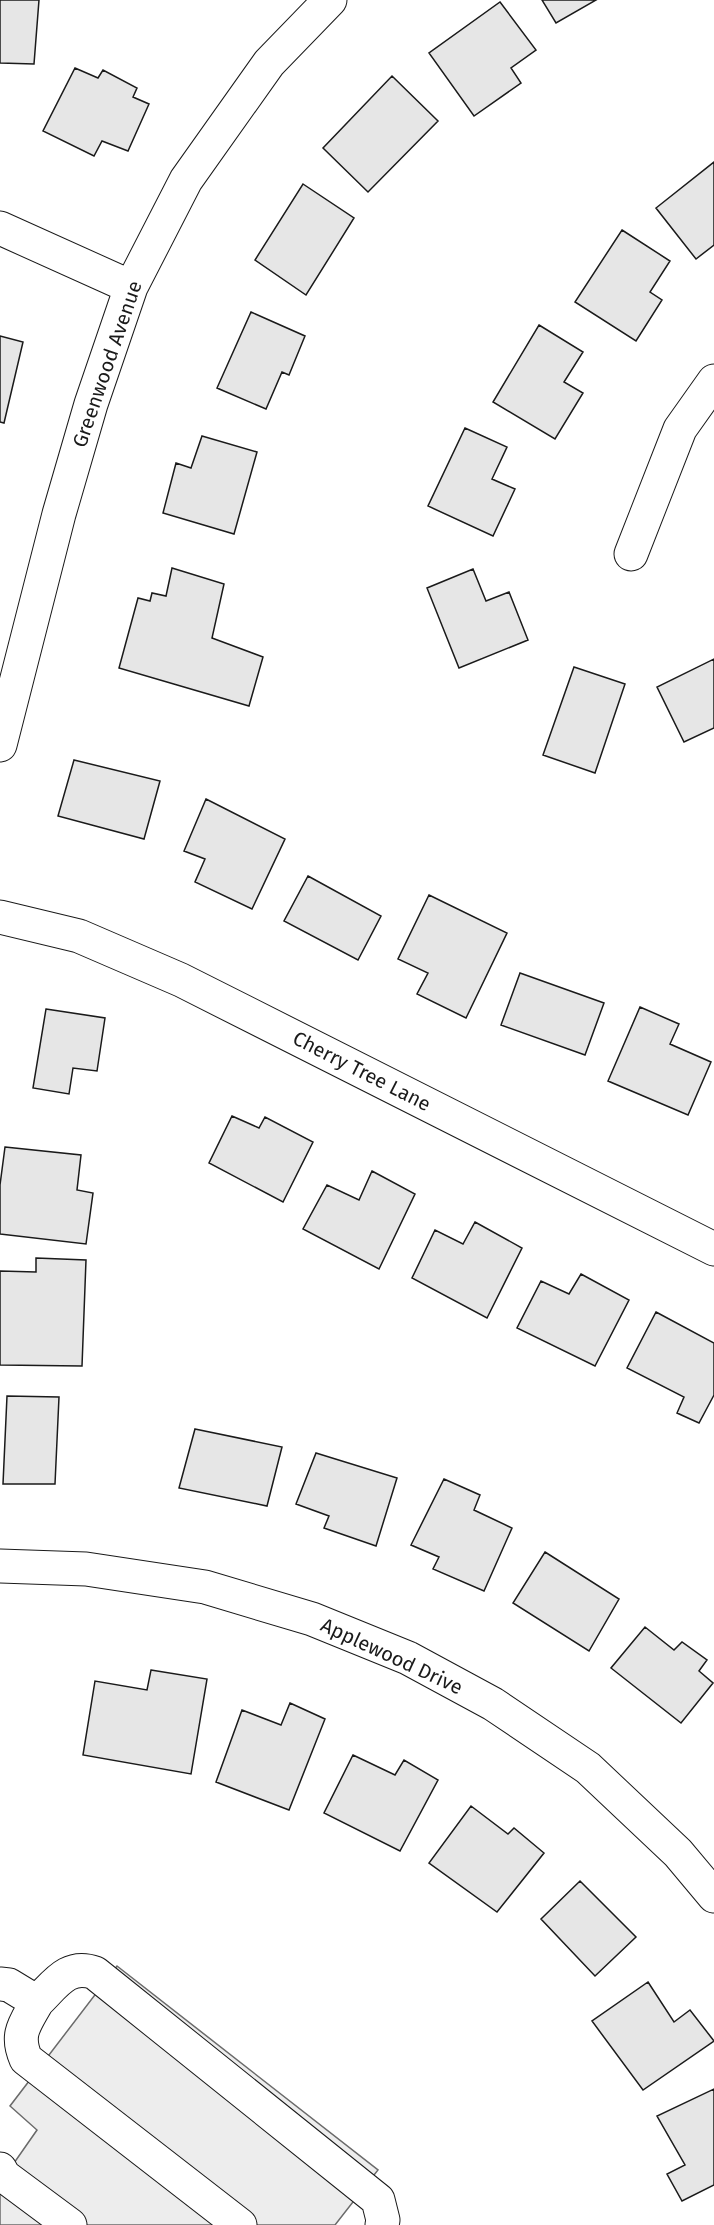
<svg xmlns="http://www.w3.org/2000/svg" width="714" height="2225" font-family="'Fira Sans',sans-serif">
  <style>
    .built { fill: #ededed; stroke: #6a6a6a; stroke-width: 1.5 }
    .building { fill: #e6e6e6; stroke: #1a1a1a; stroke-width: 1.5 }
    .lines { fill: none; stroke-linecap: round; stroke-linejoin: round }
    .minor-casing { stroke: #1a1a1a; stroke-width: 35 }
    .minor { stroke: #fff; stroke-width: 33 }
    .labels { text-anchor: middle; stroke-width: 4.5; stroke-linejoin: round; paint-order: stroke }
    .street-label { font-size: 20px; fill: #1a1a1a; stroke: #fff }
  </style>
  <rect width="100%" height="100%" fill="#fff"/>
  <path class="built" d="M 117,1966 L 378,2170 L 335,2225 L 0,2225 L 0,2183 L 37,2130 L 10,2106 Z"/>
  <path class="building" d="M 0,0 L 39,0 L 34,64 L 0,63 Z
    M 542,0 L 596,0 L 556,23 Z
    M 500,2 L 536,50 L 511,68 L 521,83 L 474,116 L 429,53 Z
    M 75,68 L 98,78 L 103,70 L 137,88 L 133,97 L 149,104 L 128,151 L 102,141 L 94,156 L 43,131 Z
    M 392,76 L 438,121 L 368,192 L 323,148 Z
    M 714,162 L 714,245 L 696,259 L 656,208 Z
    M 303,184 L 354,218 L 306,295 L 255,260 Z
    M 622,230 L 670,261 L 650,292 L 662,300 L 636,341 L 575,302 Z
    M 251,312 L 305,336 L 289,375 L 282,372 L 266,409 L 217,388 Z
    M 539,325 L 583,352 L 564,382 L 583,393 L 555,439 L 493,402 Z
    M 0,336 L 23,342 L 4,423 L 0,422 Z
    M 465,428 L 507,447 L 492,479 L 515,489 L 493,536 L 428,506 Z
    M 202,436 L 257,452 L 234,534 L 163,513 L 176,463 L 191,468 Z
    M 172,568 L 224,584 L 212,638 L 263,657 L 249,706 L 119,668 L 138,598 L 150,601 L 152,593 L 166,596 Z
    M 473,569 L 486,601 L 509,592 L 528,640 L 459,668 L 427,588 Z
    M 714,659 L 714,728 L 684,742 L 657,687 Z
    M 574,667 L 625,684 L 595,773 L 543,755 Z
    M 74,760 L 160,781 L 144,839 L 58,816 Z
    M 206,799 L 285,839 L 252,909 L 195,882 L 205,859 L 184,851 Z
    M 308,876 L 381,916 L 358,960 L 284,921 Z
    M 429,895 L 507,933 L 466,1018 L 417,994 L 428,973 L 398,959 Z
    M 520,973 L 604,1003 L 585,1055 L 501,1025 Z
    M 640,1007 L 679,1024 L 670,1044 L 711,1062 L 688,1115 L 608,1081 Z
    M 46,1009 L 105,1018 L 97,1071 L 73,1068 L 69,1094 L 33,1088 Z
    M 232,1116 L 259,1128 L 265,1117 L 313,1142 L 283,1202 L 209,1163 Z
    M 5,1147 L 81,1155 L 77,1190 L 93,1193 L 86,1244 L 0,1234 L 0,1185 Z
    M 372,1171 L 415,1194 L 379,1269 L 303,1229 L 327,1185 L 359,1200 Z
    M 475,1222 L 522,1248 L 487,1318 L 412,1278 L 435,1230 L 463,1244 Z
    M 36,1258 L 86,1260 L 82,1366 L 0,1365 L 0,1271 L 36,1272 Z
    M 581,1274 L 629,1300 L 595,1366 L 517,1328 L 541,1281 L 569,1294 Z
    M 656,1312 L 714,1343 L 714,1395 L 699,1423 L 677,1413 L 684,1397 L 627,1368 Z
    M 7,1396 L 59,1397 L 55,1484 L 3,1484 Z
    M 195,1429 L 282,1447 L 267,1506 L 179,1488 Z
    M 316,1453 L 397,1478 L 376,1546 L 324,1528 L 329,1516 L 296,1504 Z
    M 444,1479 L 480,1495 L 474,1510 L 512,1528 L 484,1591 L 433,1569 L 439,1557 L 411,1545 Z
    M 545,1552 L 619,1599 L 589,1651 L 513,1603 Z
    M 645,1627 L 674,1650 L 682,1642 L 707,1660 L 699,1671 L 713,1683 L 681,1723 L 611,1668 Z
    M 151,1670 L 207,1679 L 191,1774 L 83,1755 L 95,1681 L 147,1690 Z
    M 290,1703 L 325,1719 L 289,1810 L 216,1782 L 242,1710 L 281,1725 Z
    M 353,1755 L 395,1775 L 404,1760 L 438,1780 L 400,1851 L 324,1813 Z
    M 471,1806 L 508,1834 L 514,1828 L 544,1853 L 497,1912 L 429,1863 Z
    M 580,1881 L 636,1937 L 595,1976 L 541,1919 Z
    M 648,1982 L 674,2022 L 690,2010 L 714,2041 L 643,2090 L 592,2021 Z
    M 714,2089 L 714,2185 L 682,2201 L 667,2174 L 685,2165 L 657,2116 Z"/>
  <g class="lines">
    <g class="minor-casing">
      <path id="minor" d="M 0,228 L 131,287
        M 631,554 L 680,429 L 714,381
        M 0,745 L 59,514 L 91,404 L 131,287 L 186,180 L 269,63 L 330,0
        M 0,917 L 79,936 L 181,980 L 714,1249
        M 0,1566 L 86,1569 L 205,1587 L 312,1619 L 408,1658 L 493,1704 L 588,1768 L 678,1853 L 714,1896
        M 0,1984 L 9,1985 L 37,2002 C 25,2024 15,2034 26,2059 L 240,2225
        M 37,2002 C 55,1985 67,1963 95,1973 L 378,2200 L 383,2220 L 382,2225
        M 0,2169 L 4,2176 L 70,2225"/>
    </g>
    <use href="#minor" class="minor"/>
  </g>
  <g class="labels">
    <g class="street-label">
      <text transform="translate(107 364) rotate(-71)" y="7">Greenwood Avenue</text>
      <text transform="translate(362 1071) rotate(27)" y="7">Cherry Tree Lane</text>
      <text transform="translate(392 1656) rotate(25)" y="7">Applewood Drive</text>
    </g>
  </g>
</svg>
